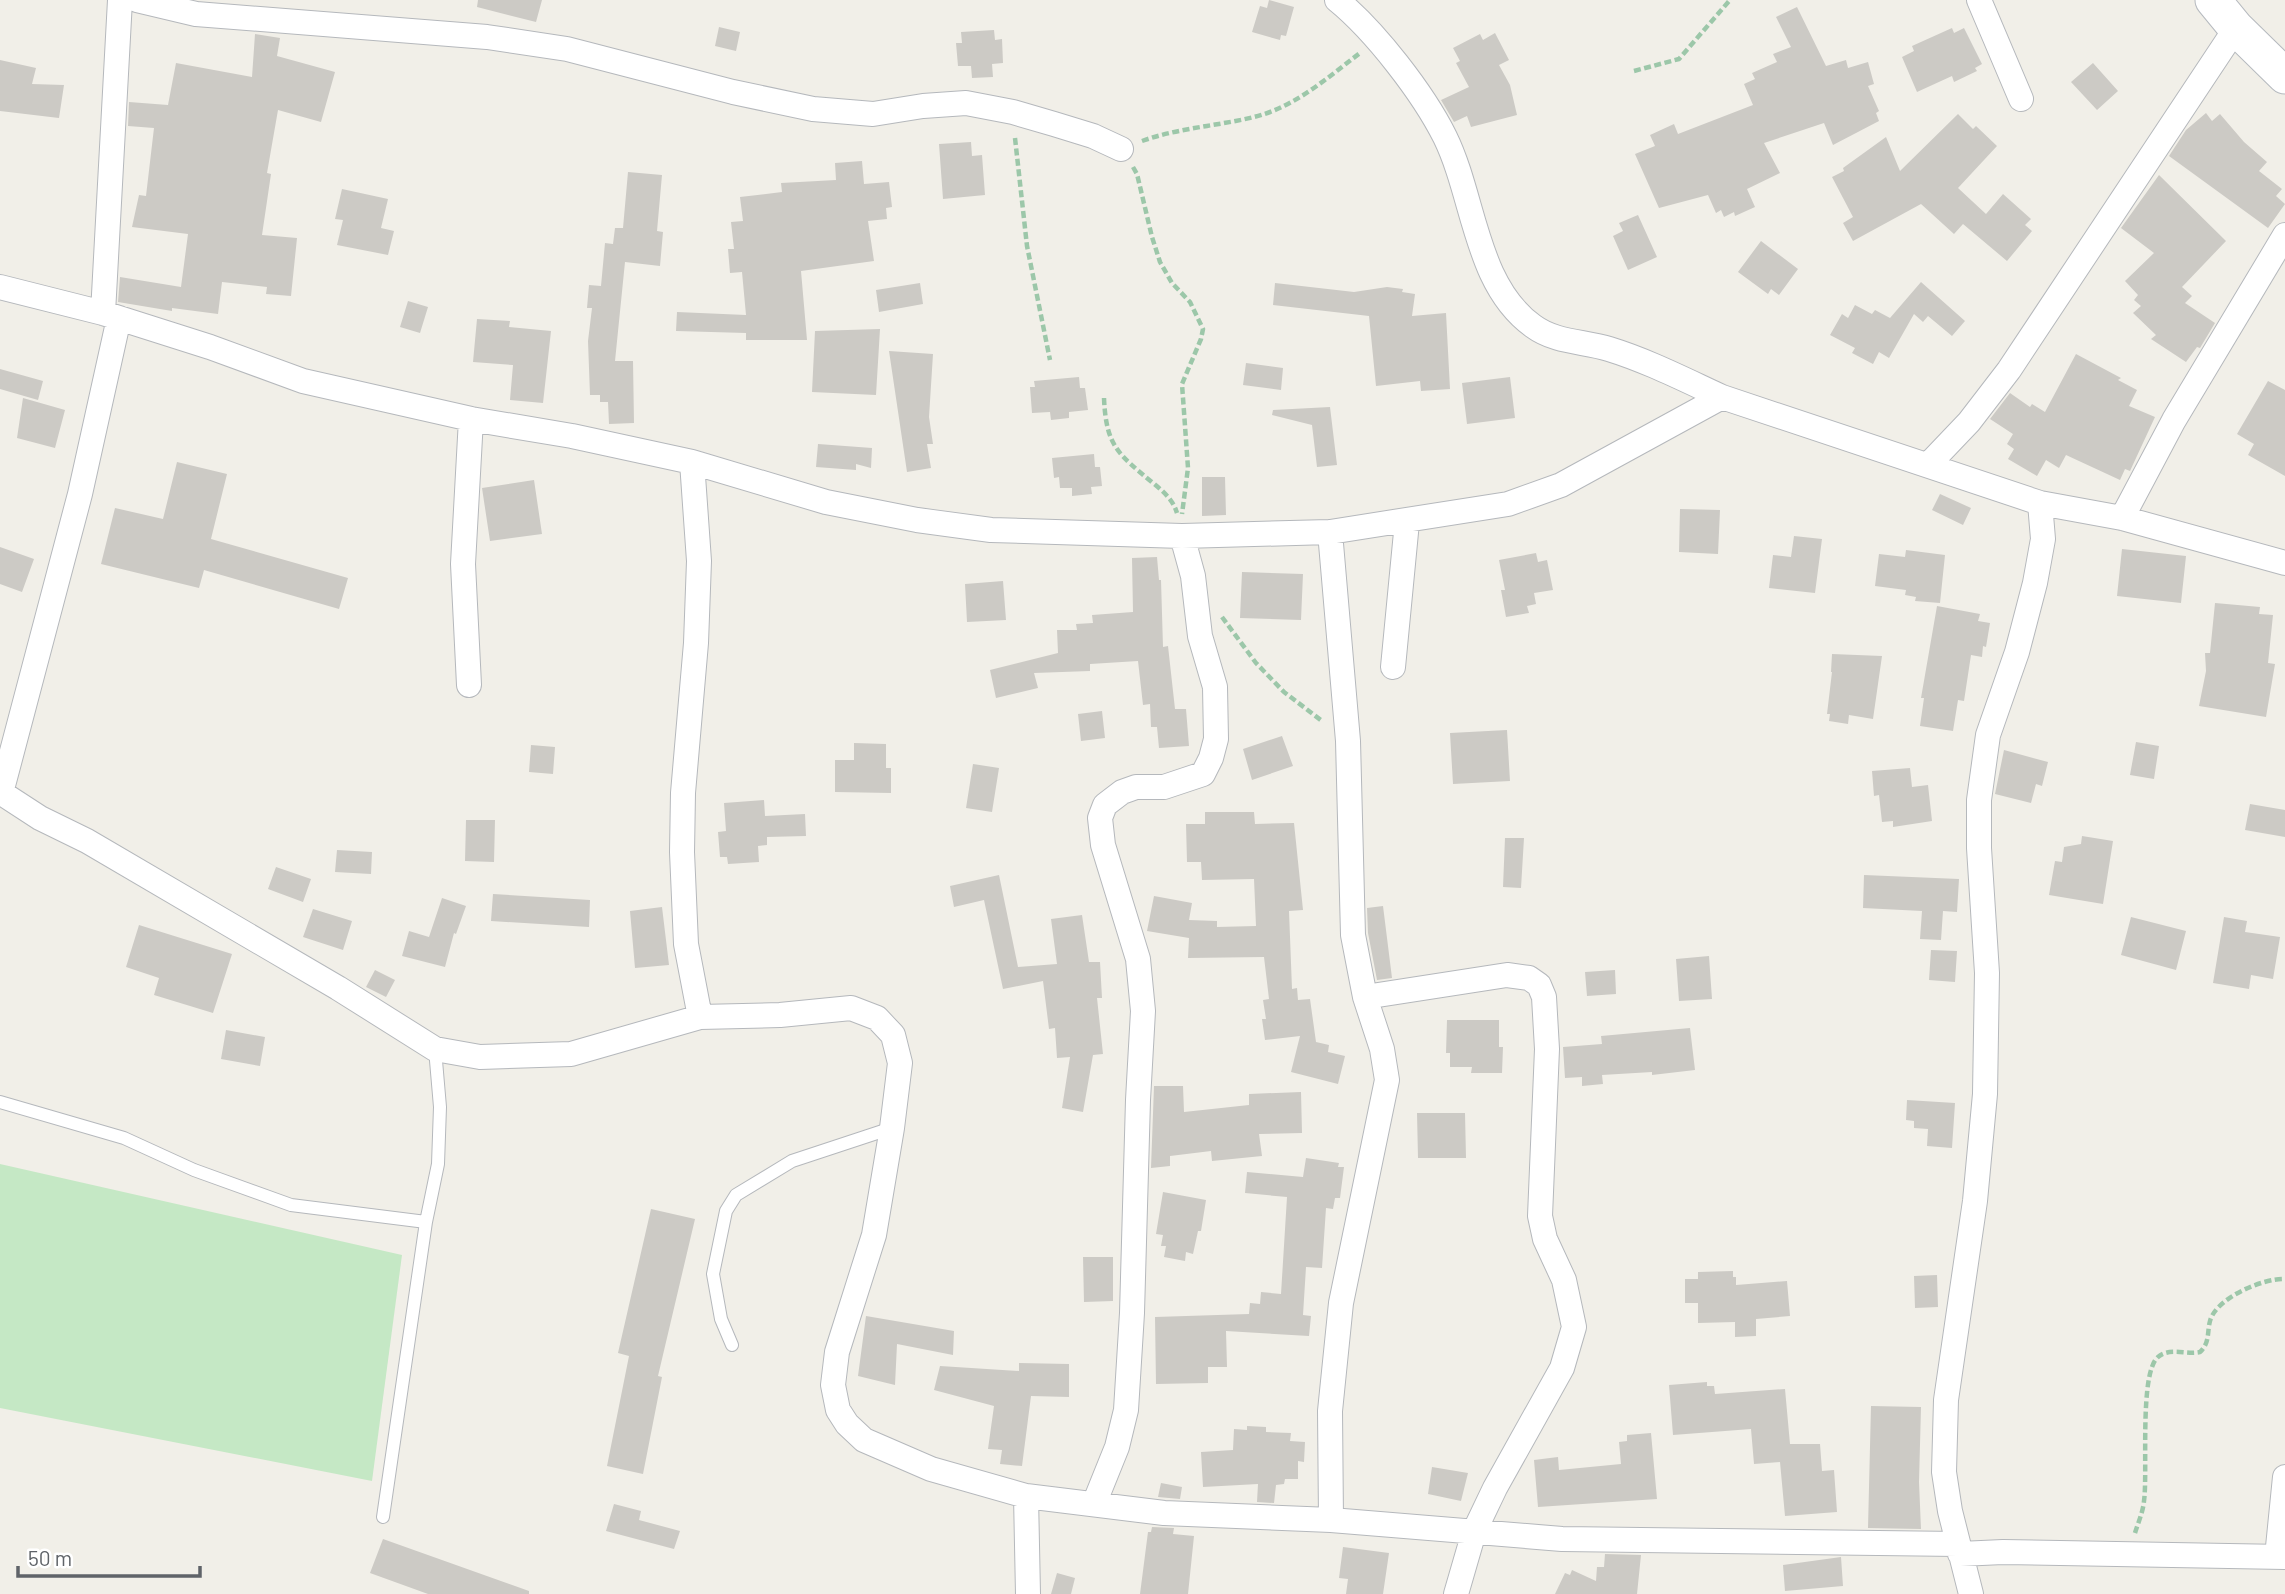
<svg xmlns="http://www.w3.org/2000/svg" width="2285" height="1594" font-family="Barlow,sans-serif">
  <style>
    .green { fill: #c5e8c5 }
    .building { fill: #cccac5 }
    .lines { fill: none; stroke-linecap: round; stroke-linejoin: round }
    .lane-casing { stroke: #b5b8bc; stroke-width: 14 }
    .street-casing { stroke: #b5b8bc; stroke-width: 26 }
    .secondary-casing { stroke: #b6babf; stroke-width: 37 }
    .path { stroke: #9cc7a9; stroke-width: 4.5; stroke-dasharray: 7 3.5; stroke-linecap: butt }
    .lane { stroke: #fff; stroke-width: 12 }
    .street { stroke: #fff; stroke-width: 24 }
    .secondary { stroke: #fff; stroke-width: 35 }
  </style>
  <rect width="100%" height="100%" fill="#f1efe8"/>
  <path class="green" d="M 0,1164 L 402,1255 L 372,1481 L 0,1408 Z"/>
  <path class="building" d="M 478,0 L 542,0 L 536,22 L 477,7 Z
    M 1269,0 L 1294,7 L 1286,36 L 1281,35 L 1280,40 L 1252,32 L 1260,6 L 1267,8 Z
    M 1797,7 L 1826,66 L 1846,60 L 1848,68 L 1868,62 L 1874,84 L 1868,86 L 1879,111 L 1876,113 L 1879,121 L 1833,145 L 1824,123 L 1764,143 L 1780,173 L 1747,189 L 1755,207 L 1735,216 L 1734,212 L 1724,217 L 1721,210 L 1716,213 L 1708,195 L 1659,208 L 1635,154 L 1655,146 L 1650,135 L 1674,124 L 1678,134 L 1753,105 L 1744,84 L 1755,79 L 1752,73 L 1777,62 L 1773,54 L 1791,47 L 1776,17 Z
    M 719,27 L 740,32 L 736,51 L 715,46 Z
    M 1952,28 L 1954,33 L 1964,28 L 1982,64 L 1975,68 L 1977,71 L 1954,82 L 1952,76 L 1917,92 L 1902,57 L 1914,51 L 1912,46 Z
    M 994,30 L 995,40 L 1002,39 L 1003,63 L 992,64 L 993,77 L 972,78 L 971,66 L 958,66 L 956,43 L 962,43 L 961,32 Z
    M 1495,33 L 1509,60 L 1499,65 L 1510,85 L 1517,115 L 1471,127 L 1467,116 L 1454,122 L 1441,100 L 1469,87 L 1456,63 L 1460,61 L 1453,48 L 1480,34 L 1483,40 Z
    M 255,34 L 280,38 L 277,56 L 335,72 L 321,122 L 278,110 L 267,173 L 271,174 L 262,235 L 297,238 L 291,296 L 266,294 L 267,287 L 222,282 L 218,314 L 172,308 L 172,311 L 118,302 L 120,277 L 181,287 L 188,234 L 132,227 L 139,195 L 146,196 L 154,128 L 128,126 L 129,102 L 168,105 L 176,63 L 252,77 Z
    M 0,60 L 36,68 L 32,84 L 64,85 L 59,118 L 0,111 Z
    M 2093,63 L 2118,91 L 2097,110 L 2071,82 Z
    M 2206,113 L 2212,121 L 2220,114 L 2244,142 L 2267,162 L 2259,171 L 2282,189 L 2276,196 L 2285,204 L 2268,228 L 2169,156 L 2186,130 Z
    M 1958,114 L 1973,129 L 1976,126 L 1997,146 L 1958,188 L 1986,214 L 2003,194 L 2031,219 L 2025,225 L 2032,231 L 2007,261 L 1963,224 L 1954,234 L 1921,204 L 1853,241 L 1843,223 L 1853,217 L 1832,177 L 1844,171 L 1843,168 L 1886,137 L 1900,171 Z
    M 971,142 L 972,156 L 982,155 L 985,195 L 943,199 L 939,144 Z
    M 862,161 L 864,184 L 889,182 L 892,207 L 886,208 L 887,219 L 868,221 L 874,261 L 801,271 L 807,340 L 746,340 L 746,333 L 676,331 L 677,312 L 746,315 L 742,272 L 730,273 L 728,249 L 734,249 L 731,222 L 743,221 L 740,197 L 782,192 L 781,183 L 836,180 L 835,163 Z
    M 628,172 L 662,175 L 657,231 L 663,232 L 660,266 L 625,262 L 615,361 L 633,361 L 634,423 L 609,424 L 608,402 L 600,402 L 600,395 L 590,395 L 588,341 L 592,308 L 587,308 L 589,285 L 601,286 L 605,243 L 613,244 L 615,228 L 623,228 Z
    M 2159,175 L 2226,241 L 2182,287 L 2192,296 L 2185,303 L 2215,323 L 2200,348 L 2197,347 L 2186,362 L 2151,339 L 2156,335 L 2133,313 L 2141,306 L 2134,300 L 2138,295 L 2125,281 L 2154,253 L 2121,228 Z
    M 342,189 L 388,199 L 381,228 L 394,231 L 388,255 L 337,245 L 343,220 L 335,219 Z
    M 1638,215 L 1657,257 L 1628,270 L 1613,236 L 1623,231 L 1619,223 Z
    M 1761,241 L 1798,269 L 1779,295 L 1771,289 L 1768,294 L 1738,272 Z
    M 1921,282 L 1965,321 L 1952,336 L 1928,316 L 1923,322 L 1914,314 L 1889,358 L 1879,352 L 1873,364 L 1852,353 L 1855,348 L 1830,335 L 1842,314 L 1848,318 L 1855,305 L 1872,314 L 1875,310 L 1890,318 Z
    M 920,283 L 923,304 L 879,312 L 876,290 Z
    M 1275,283 L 1354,292 L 1387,287 L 1403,289 L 1402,292 L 1415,294 L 1412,316 L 1446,313 L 1450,389 L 1421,391 L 1420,381 L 1376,386 L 1369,316 L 1273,305 Z
    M 408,301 L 428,307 L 420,333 L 400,327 Z
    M 477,319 L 510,321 L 509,327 L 551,331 L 543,403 L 510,400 L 513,365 L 473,362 Z
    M 880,329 L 876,395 L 812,392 L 815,331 Z
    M 889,351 L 933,354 L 929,417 L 933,444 L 927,444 L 931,468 L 907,472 Z
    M 2076,354 L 2121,378 L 2118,380 L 2137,390 L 2129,406 L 2155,417 L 2130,471 L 2125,469 L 2120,480 L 2066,455 L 2059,468 L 2046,460 L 2037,476 L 2008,459 L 2014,449 L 2007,444 L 2013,434 L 1990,419 L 2010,393 L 2030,407 L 2032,404 L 2045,412 Z
    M 1246,363 L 1283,368 L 1281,390 L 1243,385 Z
    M 0,369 L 43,381 L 38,400 L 0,389 Z
    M 1079,377 L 1080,388 L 1085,388 L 1088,410 L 1069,412 L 1069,418 L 1051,420 L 1050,412 L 1032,413 L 1030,387 L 1035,387 L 1034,381 Z
    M 1510,377 L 1515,418 L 1467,424 L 1462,383 Z
    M 2268,381 L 2285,390 L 2285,476 L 2248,455 L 2254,444 L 2237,434 Z
    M 23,398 L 65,410 L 55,448 L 17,438 Z
    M 1330,407 L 1337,465 L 1317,467 L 1312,425 L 1272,415 L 1273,410 Z
    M 818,444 L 872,448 L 871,468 L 856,464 L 856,470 L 816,467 Z
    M 1094,454 L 1095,467 L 1100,467 L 1102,486 L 1091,487 L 1092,494 L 1072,496 L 1072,488 L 1060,488 L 1059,477 L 1054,478 L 1052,458 Z
    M 177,462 L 227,474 L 211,539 L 348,578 L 339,609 L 204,570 L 199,588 L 101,564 L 115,508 L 163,519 Z
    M 1202,477 L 1225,477 L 1226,515 L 1202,516 Z
    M 534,480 L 542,534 L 490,541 L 482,488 Z
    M 1940,494 L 1971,508 L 1963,525 L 1932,510 Z
    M 1680,509 L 1720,510 L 1718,554 L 1679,552 Z
    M 1794,536 L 1822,539 L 1815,593 L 1769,588 L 1773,555 L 1791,557 Z
    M 0,547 L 34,559 L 22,592 L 0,584 Z
    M 2122,549 L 2186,556 L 2181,603 L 2117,596 Z
    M 1906,550 L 1945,555 L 1940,603 L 1915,601 L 1916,597 L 1905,595 L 1906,590 L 1875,586 L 1879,554 L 1905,557 Z
    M 1536,553 L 1538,562 L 1547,560 L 1553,590 L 1534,593 L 1536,604 L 1527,606 L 1529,613 L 1506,617 L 1501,590 L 1505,590 L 1499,560 Z
    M 1157,557 L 1159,580 L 1161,580 L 1163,647 L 1168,646 L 1175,709 L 1186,709 L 1189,746 L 1159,748 L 1157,727 L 1151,727 L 1150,704 L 1143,705 L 1138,661 L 1090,664 L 1090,671 L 1034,673 L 1038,688 L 996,698 L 990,670 L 1058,653 L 1057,630 L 1077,630 L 1076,624 L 1093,623 L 1092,615 L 1133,612 L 1132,558 Z
    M 1242,572 L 1303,574 L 1301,620 L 1240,618 Z
    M 1003,581 L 1006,620 L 967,622 L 965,584 Z
    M 2215,603 L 2260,607 L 2259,614 L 2273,615 L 2268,663 L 2275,664 L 2266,717 L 2199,706 L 2206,671 L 2205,653 L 2210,653 Z
    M 1937,606 L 1980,614 L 1978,621 L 1990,623 L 1986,647 L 1983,646 L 1982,657 L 1971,655 L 1964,701 L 1958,700 L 1953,731 L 1920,726 L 1924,698 L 1921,698 Z
    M 1832,654 L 1882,656 L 1873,719 L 1849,715 L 1848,724 L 1829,721 L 1830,714 L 1827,714 L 1832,672 L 1831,672 Z
    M 1102,711 L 1105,738 L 1081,741 L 1078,714 Z
    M 1507,730 L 1510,781 L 1453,784 L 1450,733 Z
    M 1282,736 L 1293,766 L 1252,780 L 1243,749 Z
    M 2136,742 L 2159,746 L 2154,779 L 2130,775 Z
    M 854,743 L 886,744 L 886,768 L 891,768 L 891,793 L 835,792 L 835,760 L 854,760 Z
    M 531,745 L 555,747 L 553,774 L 529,772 Z
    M 2004,750 L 2048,762 L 2042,786 L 2036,784 L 2031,803 L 1995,794 Z
    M 973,764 L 999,768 L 992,812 L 966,808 Z
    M 1910,768 L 1912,787 L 1928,785 L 1932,821 L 1893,827 L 1893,821 L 1882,822 L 1879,795 L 1874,796 L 1872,771 Z
    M 764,800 L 765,816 L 805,814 L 806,836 L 767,837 L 767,845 L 758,846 L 759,862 L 728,864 L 727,857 L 720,857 L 718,832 L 726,831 L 724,803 Z
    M 2250,804 L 2285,810 L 2285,837 L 2245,830 Z
    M 1205,812 L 1254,812 L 1255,824 L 1294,823 L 1303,910 L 1289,911 L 1292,989 L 1297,988 L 1298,1000 L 1310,999 L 1316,1042 L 1329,1045 L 1328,1052 L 1345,1056 L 1338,1084 L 1291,1072 L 1300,1036 L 1265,1040 L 1262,1019 L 1266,1019 L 1263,1000 L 1269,999 L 1264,957 L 1188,958 L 1189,938 L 1147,931 L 1154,896 L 1192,903 L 1189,920 L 1217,921 L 1217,927 L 1256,926 L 1254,879 L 1202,880 L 1201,862 L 1187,862 L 1186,824 L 1205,824 Z
    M 466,820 L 495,820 L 494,862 L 465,861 Z
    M 2082,836 L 2113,841 L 2103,904 L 2049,895 L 2055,861 L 2062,862 L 2064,847 L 2081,844 Z
    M 1505,838 L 1524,838 L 1521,888 L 1503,887 Z
    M 337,850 L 372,852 L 371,874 L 335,872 Z
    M 276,867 L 311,879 L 303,902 L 268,889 Z
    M 999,875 L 1018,967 L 1057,964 L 1051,919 L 1082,915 L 1089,962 L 1100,962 L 1102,998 L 1097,998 L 1103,1054 L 1093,1055 L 1083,1112 L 1062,1108 L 1070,1057 L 1057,1058 L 1055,1028 L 1049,1029 L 1043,981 L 1003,989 L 984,900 L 954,907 L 950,886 Z
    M 1864,875 L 1959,879 L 1957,912 L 1943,911 L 1941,940 L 1920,939 L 1922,911 L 1863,908 Z
    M 493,894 L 590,900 L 589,927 L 491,921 Z
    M 442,898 L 466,906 L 456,934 L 454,933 L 445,967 L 402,956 L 409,931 L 429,937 Z
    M 1383,906 L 1392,978 L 1377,980 L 1368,933 L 1367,908 Z
    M 662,907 L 669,965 L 635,968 L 630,911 Z
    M 313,909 L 352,921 L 343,950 L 303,937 Z
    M 2131,917 L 2186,931 L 2176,970 L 2121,955 Z
    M 2224,917 L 2247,921 L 2245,932 L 2280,937 L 2273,979 L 2251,975 L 2249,989 L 2213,983 Z
    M 139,925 L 232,954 L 213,1013 L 154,995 L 159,978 L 126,967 Z
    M 1931,950 L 1957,951 L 1955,982 L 1929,980 Z
    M 1709,956 L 1712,999 L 1679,1001 L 1676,959 Z
    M 375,970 L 395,980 L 386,997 L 366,987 Z
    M 1615,970 L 1616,994 L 1587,996 L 1585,972 Z
    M 1447,1020 L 1499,1020 L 1499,1047 L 1503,1047 L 1502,1073 L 1471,1073 L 1472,1067 L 1450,1067 L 1450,1053 L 1446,1053 Z
    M 1690,1028 L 1695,1070 L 1652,1075 L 1652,1072 L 1602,1075 L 1603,1084 L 1582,1086 L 1582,1077 L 1565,1078 L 1563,1047 L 1602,1044 L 1601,1036 Z
    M 226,1030 L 265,1037 L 260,1066 L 221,1059 Z
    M 1154,1086 L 1183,1086 L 1184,1112 L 1249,1105 L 1249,1094 L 1301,1092 L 1302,1133 L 1259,1134 L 1262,1156 L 1212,1161 L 1211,1151 L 1170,1156 L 1170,1166 L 1151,1168 Z
    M 1907,1100 L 1955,1103 L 1952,1148 L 1927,1146 L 1928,1129 L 1914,1128 L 1914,1121 L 1906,1120 Z
    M 1417,1113 L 1465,1113 L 1466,1158 L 1418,1158 Z
    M 1306,1158 L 1339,1163 L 1338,1167 L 1344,1167 L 1340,1198 L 1335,1198 L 1333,1209 L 1326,1208 L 1322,1268 L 1306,1267 L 1303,1315 L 1311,1316 L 1309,1336 L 1226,1331 L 1227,1367 L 1208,1367 L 1208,1383 L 1156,1384 L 1155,1317 L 1249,1314 L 1250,1303 L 1260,1304 L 1261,1292 L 1281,1294 L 1287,1197 L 1245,1193 L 1247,1172 L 1303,1177 Z
    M 1163,1192 L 1206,1200 L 1201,1231 L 1198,1231 L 1193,1254 L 1186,1252 L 1185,1261 L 1164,1257 L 1166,1246 L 1161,1246 L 1163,1235 L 1156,1234 Z
    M 651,1209 L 695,1219 L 658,1376 L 662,1377 L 643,1474 L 607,1466 L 629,1356 L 618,1353 Z
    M 1083,1257 L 1113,1257 L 1113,1301 L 1084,1302 Z
    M 1733,1271 L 1733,1277 L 1736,1277 L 1736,1285 L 1787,1281 L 1790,1316 L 1756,1319 L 1756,1336 L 1735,1337 L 1735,1322 L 1698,1323 L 1698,1303 L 1685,1303 L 1685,1279 L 1698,1279 L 1698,1272 Z
    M 1937,1275 L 1938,1307 L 1915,1308 L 1914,1276 Z
    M 866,1316 L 954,1331 L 953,1355 L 897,1344 L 895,1385 L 858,1376 Z
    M 1019,1363 L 1069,1364 L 1069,1397 L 1031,1396 L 1022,1466 L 1000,1464 L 1002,1450 L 988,1449 L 994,1406 L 934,1390 L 940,1366 L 1019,1371 Z
    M 1707,1382 L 1707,1386 L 1714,1386 L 1715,1394 L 1785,1389 L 1790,1444 L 1820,1444 L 1822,1471 L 1834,1470 L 1837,1512 L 1785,1516 L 1780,1462 L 1754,1464 L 1751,1429 L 1673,1435 L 1669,1385 Z
    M 1871,1406 L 1921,1407 L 1919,1482 L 1921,1529 L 1868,1528 Z
    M 1247,1426 L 1266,1427 L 1266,1432 L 1291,1433 L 1290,1441 L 1305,1442 L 1304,1462 L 1298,1461 L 1298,1479 L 1285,1479 L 1284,1484 L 1276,1485 L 1274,1503 L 1257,1502 L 1258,1484 L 1203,1487 L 1201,1452 L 1233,1450 L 1234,1429 L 1247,1430 Z
    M 1651,1433 L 1657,1499 L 1538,1507 L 1534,1460 L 1558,1457 L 1559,1470 L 1621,1464 L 1619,1442 L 1627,1441 L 1627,1435 Z
    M 1432,1467 L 1468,1473 L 1461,1501 L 1428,1494 Z
    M 1161,1483 L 1182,1487 L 1180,1499 L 1158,1497 Z
    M 614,1504 L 641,1511 L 639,1520 L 680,1531 L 674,1549 L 606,1531 Z
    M 1152,1527 L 1174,1528 L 1173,1534 L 1194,1536 L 1188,1594 L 1140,1594 L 1148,1532 L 1151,1532 Z
    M 383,1539 L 529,1591 L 529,1594 L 428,1594 L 370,1573 Z
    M 1343,1547 L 1389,1553 L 1383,1594 L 1346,1594 L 1348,1579 L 1339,1578 Z
    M 1605,1554 L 1641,1555 L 1637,1594 L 1555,1594 L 1565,1573 L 1570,1575 L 1572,1570 L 1596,1581 L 1597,1567 L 1604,1567 Z
    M 1841,1557 L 1843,1586 L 1785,1591 L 1783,1565 Z
    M 1057,1573 L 1075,1578 L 1071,1594 L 1051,1594 Z"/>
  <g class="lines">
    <g class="lane-casing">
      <path id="lane" d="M 0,1102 L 124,1138 L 194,1170 L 291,1205 L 426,1222
        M 732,1345 L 721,1319 L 713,1274 L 726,1211 L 736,1195 L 792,1161 L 892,1128
        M 383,1517 L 426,1222 L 438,1164 L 440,1107 L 435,1049"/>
    </g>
    <g class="street-casing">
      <path id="street" d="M 137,0 L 196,14 L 487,37 L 567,49 L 733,92 L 813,109 L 873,114 L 923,106 L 966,103 L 1013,112 L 1054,124 L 1093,136 L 1121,149
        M 1337,0 C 1375,31 1423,93 1445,137 C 1475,198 1475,284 1533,326 C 1556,343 1584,341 1609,349 C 1648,361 1685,380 1722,397 L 2040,503 L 2122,518 L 2285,563
        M 1979,0 L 2021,99
        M 0,287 L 103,313 L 210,347 L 303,381 L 471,419 L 572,436 L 692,462 L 826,502 L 917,520 L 991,530 L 1182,536 L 1330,532 L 1508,504 L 1561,485 L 1722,397
        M 103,313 L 120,0
        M 692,462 L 699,561 L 696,643 L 683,793 L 682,852 L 686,944 L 700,1017
        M 1928,465 L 1969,422 L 2009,370 L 2236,28
        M 2122,518 L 2174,420 L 2285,235
        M 1330,532 L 1348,741 L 1353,935 L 1365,997 L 1382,1049 L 1387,1080 L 1341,1303 L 1330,1411 L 1331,1520
        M 1393,667 L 1407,522
        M 469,685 L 463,564 L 471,419
        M 0,792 L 40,818 L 87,841 L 338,988 L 435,1049 L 480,1057 L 571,1054 L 700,1017 L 780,1015 L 851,1008 L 877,1018 L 893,1035 L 900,1063 L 892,1128 L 874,1235 L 837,1352 L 833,1385 L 838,1410 L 847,1424 L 864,1440 L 931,1469 L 1026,1496 L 1164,1513 L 1331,1520 L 1562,1539 L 1958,1544
        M 1,793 L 80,494 L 119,318
        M 1365,997 L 1507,975 L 1529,978 L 1539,985 L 1544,997 L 1547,1049 L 1540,1216 L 1545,1239 L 1564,1280 L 1574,1327 L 1562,1368 L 1495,1488 L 1474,1532 L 1456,1594
        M 1026,1496 L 1028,1594
        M 1094,1504 L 1117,1447 L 1126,1410 L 1132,1313 L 1138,1100 L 1143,1011 L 1138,959 L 1103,845 L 1100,818 L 1105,805 L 1122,792 L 1136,787 L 1164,787 L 1203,774 L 1211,758 L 1216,739 L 1215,687 L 1200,636 L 1193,576 L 1182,536
        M 1960,1554 L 2003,1552 L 2285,1557
        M 2277,1557 L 2285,1477
        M 1971,1594 L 1950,1511 L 1944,1472 L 1946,1400 L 1975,1201 L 1985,1094 L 1987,973 L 1979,848 L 1979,800 L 1988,735 L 2017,652 L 2035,583 L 2043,539 L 2040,503"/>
    </g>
    <g class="secondary-casing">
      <path id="secondary" d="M 2213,0 L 2236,28 L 2285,76"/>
    </g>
    <path class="path" d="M 1634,71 L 1679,59 L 1730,0
      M 1015,138 L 1027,246 L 1050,360
      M 1142,141 C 1178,128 1217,126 1254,117 C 1295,107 1327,78 1360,53
      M 1133,167 L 1137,174 L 1152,237 L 1160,262 L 1172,283 L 1190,302 L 1203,329 L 1201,339 L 1182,384 L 1188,468 L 1182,514
      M 1104,398 C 1106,446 1118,454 1153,483 C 1164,492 1173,500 1177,513
      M 1222,617 L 1256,663 L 1284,692 L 1322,721
      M 2135,1533 C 2138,1523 2143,1512 2144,1501 C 2148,1472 2139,1373 2158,1357 C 2170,1347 2186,1355 2200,1352 C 2210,1343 2207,1332 2210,1321 C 2216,1298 2263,1278 2285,1279"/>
    <use href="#lane" class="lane"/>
    <use href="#street" class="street"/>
    <use href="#secondary" class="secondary"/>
  </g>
  <path d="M18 1566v10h182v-10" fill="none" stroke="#5f6368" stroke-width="3.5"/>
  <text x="28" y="1566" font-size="21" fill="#5f6368" stroke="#ffffff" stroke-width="5" paint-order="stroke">50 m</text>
</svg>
